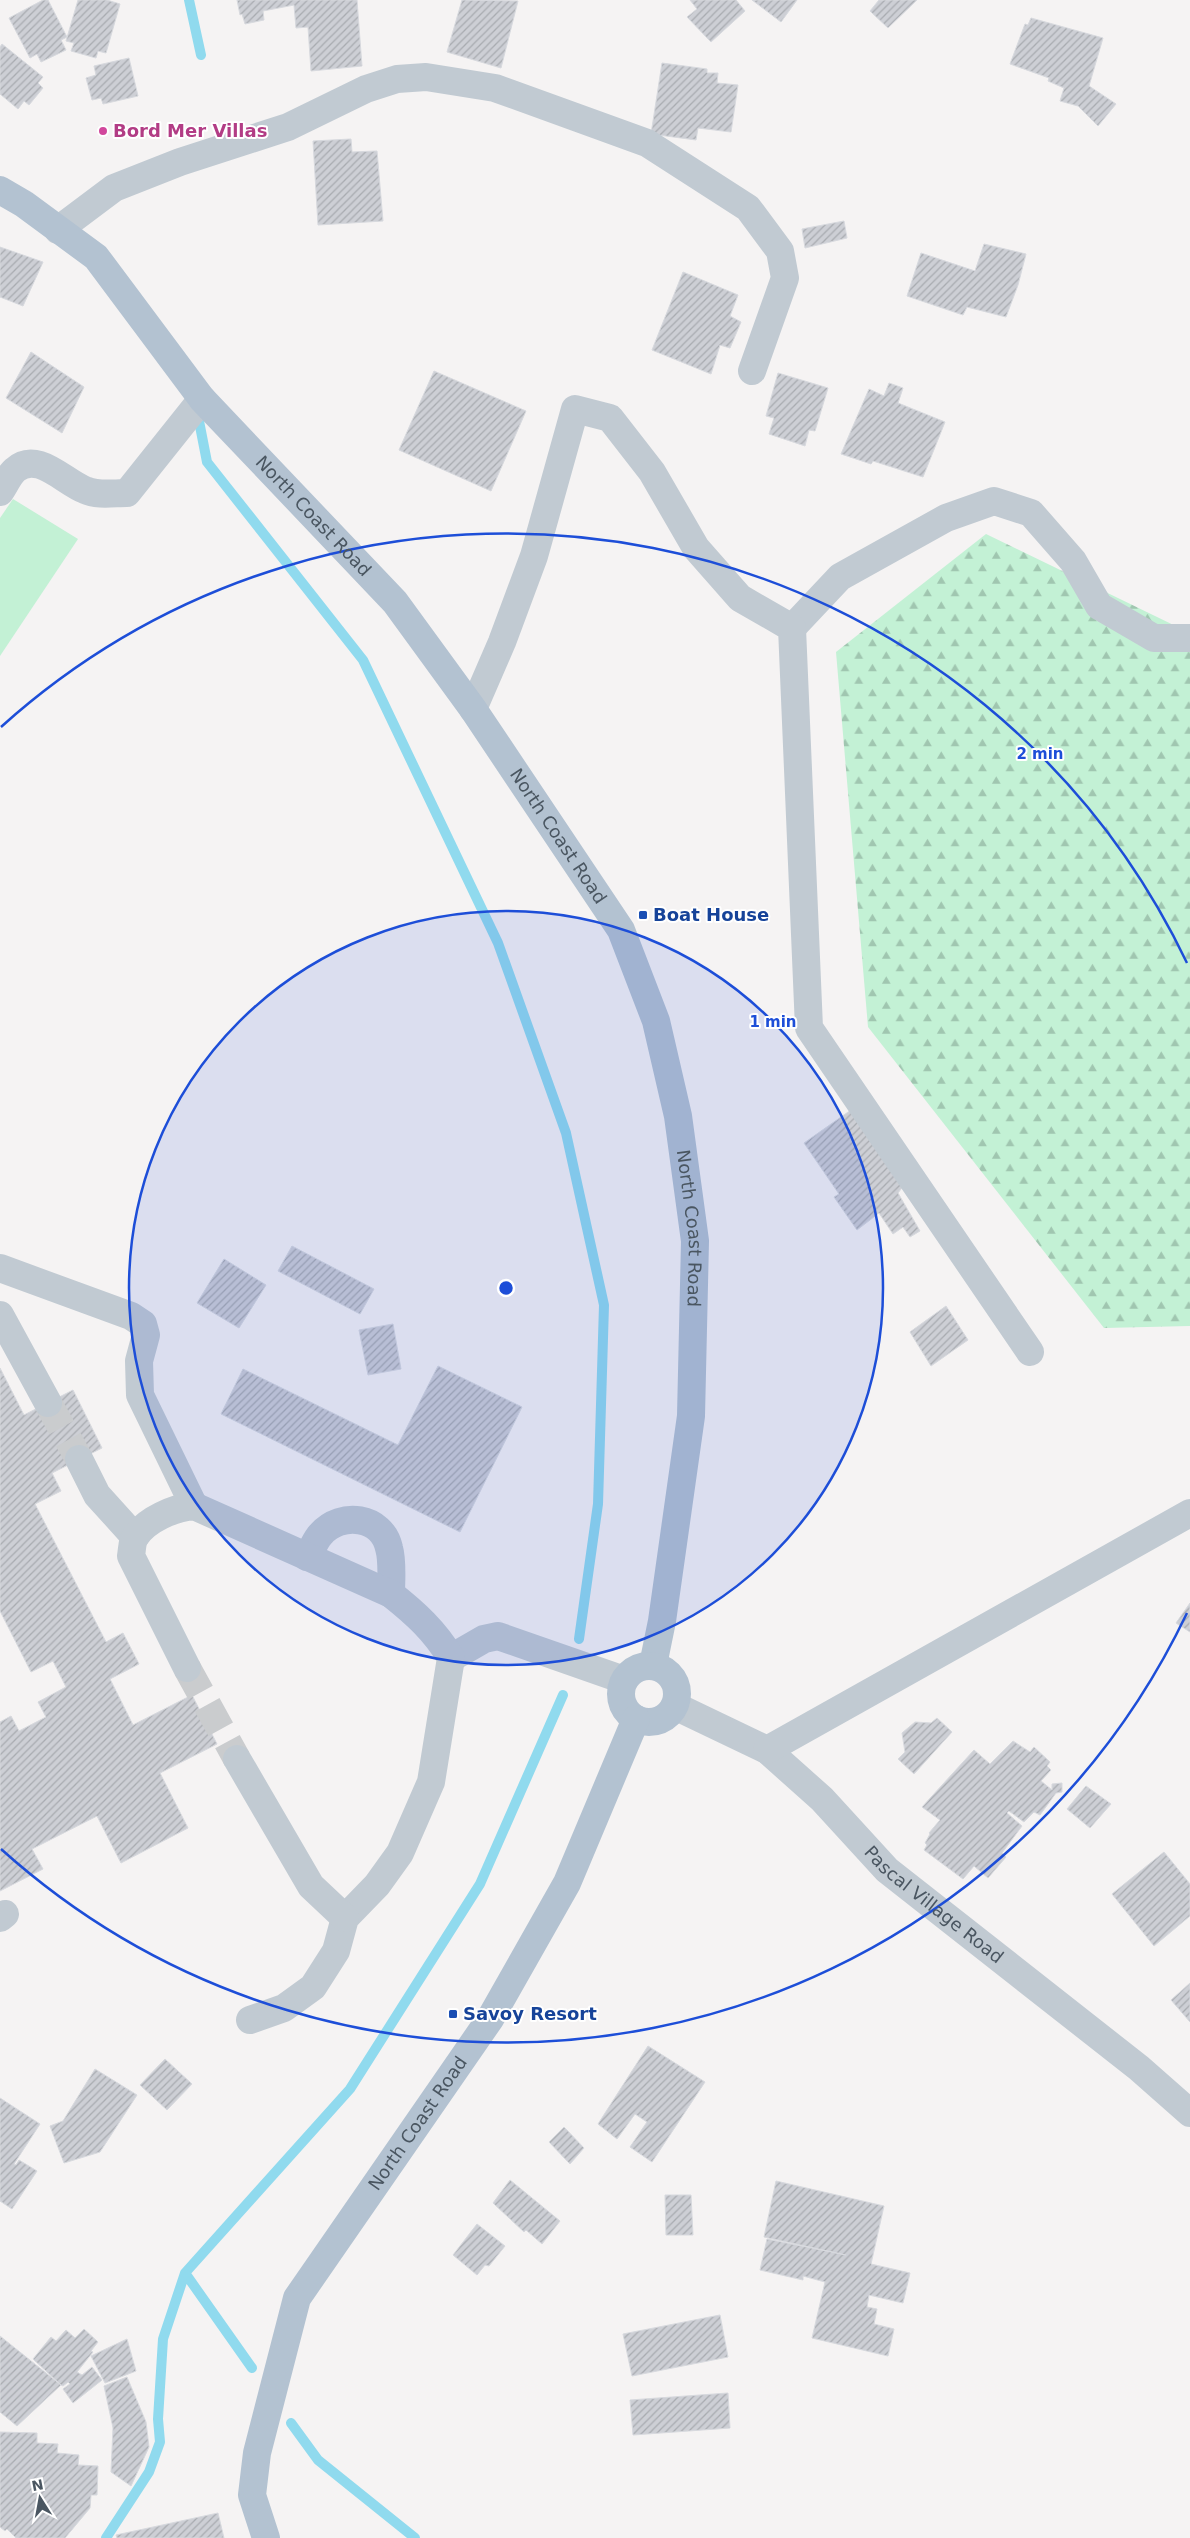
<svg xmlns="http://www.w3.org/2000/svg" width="1190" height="2538" font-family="'DejaVu Sans',sans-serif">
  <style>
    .grass { fill: #c3f1d5 }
    .forest { fill: url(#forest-firs) }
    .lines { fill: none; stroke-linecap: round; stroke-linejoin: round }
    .stream { stroke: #90daee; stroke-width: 10 }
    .building { fill: url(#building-hatch); stroke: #d7d9de }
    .minor-tunnel { stroke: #caccce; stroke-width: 28; stroke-dasharray: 28 14; stroke-linecap: butt }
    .minor { stroke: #c1cad2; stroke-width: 28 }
    .major { stroke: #b3c2d1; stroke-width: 28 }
    .ring { fill: none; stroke: #1d4ed8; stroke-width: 2.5 }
    .hotel-dot { fill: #d1479c; stroke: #fff; stroke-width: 2 }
    .transit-dot { fill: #1a4fb4; stroke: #fff; stroke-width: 2 }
    .labels { text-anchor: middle; stroke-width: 4; stroke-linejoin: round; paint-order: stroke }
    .hotel-label { font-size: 18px; font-weight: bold; fill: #b23c85; stroke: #fff; text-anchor: start }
    .street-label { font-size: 18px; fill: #4a5661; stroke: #fff }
    .transit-label { font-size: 18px; font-weight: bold; fill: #164399; stroke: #fff; text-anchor: start }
    .centre { fill: #1d4ed8; stroke: #fff; stroke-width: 2.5 }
    .ring-label { font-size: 15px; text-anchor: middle; font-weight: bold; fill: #1d4ed8; stroke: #fff; stroke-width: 4; stroke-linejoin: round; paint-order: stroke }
  </style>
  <defs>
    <pattern id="forest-firs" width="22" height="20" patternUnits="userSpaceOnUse" patternTransform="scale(1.25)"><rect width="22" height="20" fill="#c3f1d5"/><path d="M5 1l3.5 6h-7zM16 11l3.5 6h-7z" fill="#a0c6b0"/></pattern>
    <pattern id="building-hatch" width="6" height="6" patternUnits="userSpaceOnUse" patternTransform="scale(1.25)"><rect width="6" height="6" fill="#cdcfd5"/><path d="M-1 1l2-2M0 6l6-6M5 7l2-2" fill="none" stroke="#a8abb0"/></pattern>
  </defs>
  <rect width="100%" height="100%" fill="#f5f3f3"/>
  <path class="grass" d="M 13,499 L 78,539 L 0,656 L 0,518 Z"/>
  <path class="forest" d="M 986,534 L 1190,633 L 1190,1326 L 1104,1328 L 868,1027 L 836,652 Z"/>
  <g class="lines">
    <path class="stream" d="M 189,0 L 201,55
      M 199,421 L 207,462 L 363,660 L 498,943 L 566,1133 L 604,1305 L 598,1504 L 579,1639
      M 185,2273 L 252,2368
      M 291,2423 L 318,2460 L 415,2538
      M 106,2538 L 149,2472 L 160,2442 L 158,2419 L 163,2339 L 185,2273 L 350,2089 L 480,1884 L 563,1695"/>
  </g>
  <path class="building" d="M 43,0 L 48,0 L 67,37 L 61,40 L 66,50 L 41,62 L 37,54 L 30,58 L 9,18 Z
    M 78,0 L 107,0 L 120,4 L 106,53 L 98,51 L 96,58 L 71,51 L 74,43 L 66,41 Z
    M 237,0 L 357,0 L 362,66 L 311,71 L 308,27 L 296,28 L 294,5 L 263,11 L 264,20 L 245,24 L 242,14 L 240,15 Z
    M 462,0 L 518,1 L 501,68 L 447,52 Z
    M 690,0 L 736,0 L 745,11 L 711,42 L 687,17 L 697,9 Z
    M 752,0 L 797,0 L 781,22 Z
    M 879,0 L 917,0 L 888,28 L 870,11 Z
    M 1031,18 L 1103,38 L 1089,86 L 1116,104 L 1098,126 L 1078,106 L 1060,101 L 1064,88 L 1048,81 L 1049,78 L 1010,64 L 1025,24 L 1028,25 Z
    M 2,44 L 43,77 L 38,83 L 43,88 L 29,105 L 24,101 L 18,109 L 0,94 L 0,47 Z
    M 129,58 L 138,96 L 103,104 L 101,98 L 92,100 L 86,78 L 96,75 L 94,66 Z
    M 662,63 L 707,69 L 707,73 L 718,73 L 717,83 L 738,85 L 731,132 L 698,128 L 696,140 L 651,134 Z
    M 351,139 L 352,152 L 377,151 L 383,221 L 318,225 L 313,141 Z
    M 844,221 L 847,238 L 805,248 L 802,229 Z
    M 984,244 L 1026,254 L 1018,285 L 1006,317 L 967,307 L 963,315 L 907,296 L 921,253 L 975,271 Z
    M 0,247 L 43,262 L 23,306 L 0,297 Z
    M 683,272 L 738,295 L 730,316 L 741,322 L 730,348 L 720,345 L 711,374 L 652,350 Z
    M 31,352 L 84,387 L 62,433 L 6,398 Z
    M 434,371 L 526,411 L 491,491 L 399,450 Z
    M 778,373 L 828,388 L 815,431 L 809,430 L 805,446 L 769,434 L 774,418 L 766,416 Z
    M 889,383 L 903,388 L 898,403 L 945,422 L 923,477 L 873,461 L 871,464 L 841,454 L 869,389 L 884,396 Z
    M 851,1110 L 904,1185 L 898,1193 L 920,1231 L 910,1237 L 903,1227 L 893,1234 L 879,1213 L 857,1230 L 834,1197 L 839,1194 L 804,1143 Z
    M 292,1246 L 374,1289 L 360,1314 L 278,1271 Z
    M 224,1259 L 266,1285 L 239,1328 L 197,1303 Z
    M 946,1306 L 968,1340 L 931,1366 L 910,1332 Z
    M 393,1324 L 401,1369 L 368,1375 L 359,1330 Z
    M 438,1366 L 522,1407 L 460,1532 L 221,1414 L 243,1369 L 398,1445 Z
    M 0,1368 L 24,1415 L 73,1390 L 102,1448 L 52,1473 L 61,1491 L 35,1504 L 106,1642 L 123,1633 L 139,1664 L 110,1679 L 133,1725 L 192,1695 L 217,1744 L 160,1773 L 188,1828 L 121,1863 L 97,1816 L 32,1849 L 43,1869 L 0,1891 L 0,1722 L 11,1716 L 19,1731 L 46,1717 L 38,1702 L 66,1687 L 53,1661 L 31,1672 L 0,1611 Z
    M 1190,1603 L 1190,1632 L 1176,1623 Z
    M 937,1718 L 952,1732 L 914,1774 L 898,1759 L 905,1752 L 902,1733 L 915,1722 L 931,1723 Z
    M 1013,1741 L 1030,1752 L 1034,1747 L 1050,1762 L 1047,1766 L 1051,1770 L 1041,1781 L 1052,1790 L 1052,1784 L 1062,1783 L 1062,1792 L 1056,1793 L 1040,1815 L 1034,1812 L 1024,1822 L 1009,1811 L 1007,1813 L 1022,1826 L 1002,1853 L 1006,1857 L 988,1878 L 974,1866 L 963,1879 L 924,1850 L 927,1845 L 925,1843 L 930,1834 L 929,1833 L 940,1820 L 922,1807 L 974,1750 L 990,1764 Z
    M 1086,1786 L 1111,1804 L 1090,1828 L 1067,1809 Z
    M 1164,1852 L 1190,1884 L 1190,1916 L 1154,1946 L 1112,1894 Z
    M 1190,1983 L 1190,2022 L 1171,2000 Z
    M 648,2046 L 705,2082 L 652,2162 L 630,2147 L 647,2122 L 635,2114 L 617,2139 L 598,2124 Z
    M 165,2059 L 192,2084 L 167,2110 L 140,2085 Z
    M 95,2069 L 137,2095 L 100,2152 L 64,2163 L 50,2126 L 63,2121 Z
    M 0,2098 L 40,2124 L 14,2164 L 16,2165 L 19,2160 L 37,2171 L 12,2209 L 0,2201 Z
    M 564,2127 L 584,2148 L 570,2164 L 549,2142 Z
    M 510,2180 L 560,2221 L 542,2244 L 526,2230 L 524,2232 L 493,2203 Z
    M 776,2181 L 884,2206 L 871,2264 L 910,2273 L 903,2303 L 869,2295 L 867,2307 L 877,2309 L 874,2324 L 894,2329 L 888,2356 L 812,2338 L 825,2282 L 803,2276 L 803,2280 L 760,2270 L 767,2239 L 846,2255 L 764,2237 Z
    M 665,2195 L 691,2195 L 693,2235 L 666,2235 Z
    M 477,2224 L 505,2246 L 489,2266 L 485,2265 L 477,2275 L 453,2255 Z
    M 720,2315 L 728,2357 L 632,2376 L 623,2334 Z
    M 84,2329 L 98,2342 L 91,2351 L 93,2352 L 77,2372 L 82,2375 L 92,2367 L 102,2380 L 73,2403 L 63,2389 L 70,2384 L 68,2382 L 63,2386 L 61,2385 L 33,2359 L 51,2337 L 56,2341 L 66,2330 L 75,2338 Z
    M 0,2336 L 61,2385 L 17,2426 L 0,2412 Z
    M 127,2339 L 136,2371 L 105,2383 L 91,2356 Z
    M 127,2377 L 146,2422 L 149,2447 L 131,2486 L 111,2472 L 113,2428 L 104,2386 Z
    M 728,2393 L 730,2428 L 633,2435 L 630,2400 Z
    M 0,2432 L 37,2433 L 37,2443 L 58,2444 L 57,2453 L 79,2455 L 78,2465 L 98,2466 L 97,2495 L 91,2495 L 90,2508 L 65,2538 L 16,2538 L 7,2529 L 5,2531 L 0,2527 Z
    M 218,2513 L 224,2538 L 117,2538 L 116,2535 Z"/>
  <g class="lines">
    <path class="minor-tunnel" d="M 48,1403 L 79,1459
      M 187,1668 L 237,1759"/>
    <g class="minor">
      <path d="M 58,230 L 114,188 L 180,162 L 288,127 L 366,89 L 397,79 L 426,77 L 495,88 L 647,143 L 748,208 L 780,251 L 785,278 L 752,371"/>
      <path d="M 0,492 C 5,485 9,475 15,470 C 37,450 64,482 85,490 C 98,496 113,493 127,493 L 202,399"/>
      <path d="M 792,628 L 840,577 L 946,518 L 994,501 L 1031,513 L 1073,561 L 1099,606 L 1154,638 L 1190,638"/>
      <path d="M 473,709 L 502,642 L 534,556 L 575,409 L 610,418 L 652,472 L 696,548 L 740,598 L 792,628 L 809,1028 L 1030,1352"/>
      <path d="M 0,1268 L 131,1316 L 143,1324 L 146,1335 L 139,1361 L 140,1395 L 194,1506"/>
      <path d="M 0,1315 L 48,1403"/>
      <path d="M 79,1459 L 97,1495 L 135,1537"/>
      <path d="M 307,1557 C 312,1550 315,1540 321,1534 C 341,1511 382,1516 389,1548 C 393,1562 391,1580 391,1594"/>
      <path d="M 451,1658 L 484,1639 L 498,1636 L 624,1680"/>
      <path d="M 187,1668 L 131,1556 C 132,1551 132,1541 135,1537 C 147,1519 174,1508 194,1506 L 391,1594 C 415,1613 435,1631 451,1658 L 431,1782 L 400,1853 L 377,1885 L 345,1918 L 336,1951 L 313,1987 L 284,2008 L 250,2020"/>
      <path id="s1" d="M 675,1706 L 767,1750 L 822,1799 L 887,1870 L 1139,2068 L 1190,2113"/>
      <path d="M 767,1750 L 1190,1513"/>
      <path d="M 237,1759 L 311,1886 L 345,1918"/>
      <path d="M 0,1918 L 5,1914"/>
    </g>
    <g class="major">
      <path id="s2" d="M 0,190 L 24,204 L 96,257 L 202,399 L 395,602 L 473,709 L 621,930 L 656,1021 L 678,1116 L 695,1241 L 691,1416 L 662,1621 L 653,1665"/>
      <circle cx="649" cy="1694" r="28"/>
      <path id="s3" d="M 266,2538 L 252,2495 L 257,2453 L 297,2298 L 490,2019 L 567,1883 L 636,1719"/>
    </g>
  </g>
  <circle cx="506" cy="1288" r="377" fill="#1d4ed8" fill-opacity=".12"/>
  <g class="ring">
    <circle cx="506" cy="1288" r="377"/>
    <path d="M1187 1613A755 755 0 0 1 1 1849M1 727A755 755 0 0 1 1187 963"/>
  </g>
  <circle class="hotel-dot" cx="103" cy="131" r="5"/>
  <g class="transit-dot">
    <rect x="638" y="910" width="10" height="10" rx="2.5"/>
    <rect x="448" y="2009" width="10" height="10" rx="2.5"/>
  </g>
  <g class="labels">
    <g class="hotel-label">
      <text x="113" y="137">Bord Mer Villas</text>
    </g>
    <g class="street-label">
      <text dy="6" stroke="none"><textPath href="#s2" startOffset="456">North Coast Road</textPath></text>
      <text dy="6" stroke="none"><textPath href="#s2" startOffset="860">North Coast Road</textPath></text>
      <text dy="6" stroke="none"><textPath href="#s2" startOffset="1281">North Coast Road</textPath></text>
      <text dy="6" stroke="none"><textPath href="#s1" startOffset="330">Pascal Village Road</textPath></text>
      <text dy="6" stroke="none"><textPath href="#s3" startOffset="460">North Coast Road</textPath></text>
    </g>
    <g class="transit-label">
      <text x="653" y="921">Boat House</text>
      <text x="463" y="2020">Savoy Resort</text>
    </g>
  </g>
  <circle cx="506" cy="1288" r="8" class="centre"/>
  <g class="ring-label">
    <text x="1040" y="759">2 min</text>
    <text x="773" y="1027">1 min</text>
  </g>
  <g transform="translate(40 2498) rotate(349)" stroke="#ffffff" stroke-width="4" paint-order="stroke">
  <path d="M0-4L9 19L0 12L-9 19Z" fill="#4a5661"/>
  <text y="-8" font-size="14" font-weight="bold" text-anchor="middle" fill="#4a5661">N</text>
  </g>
</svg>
